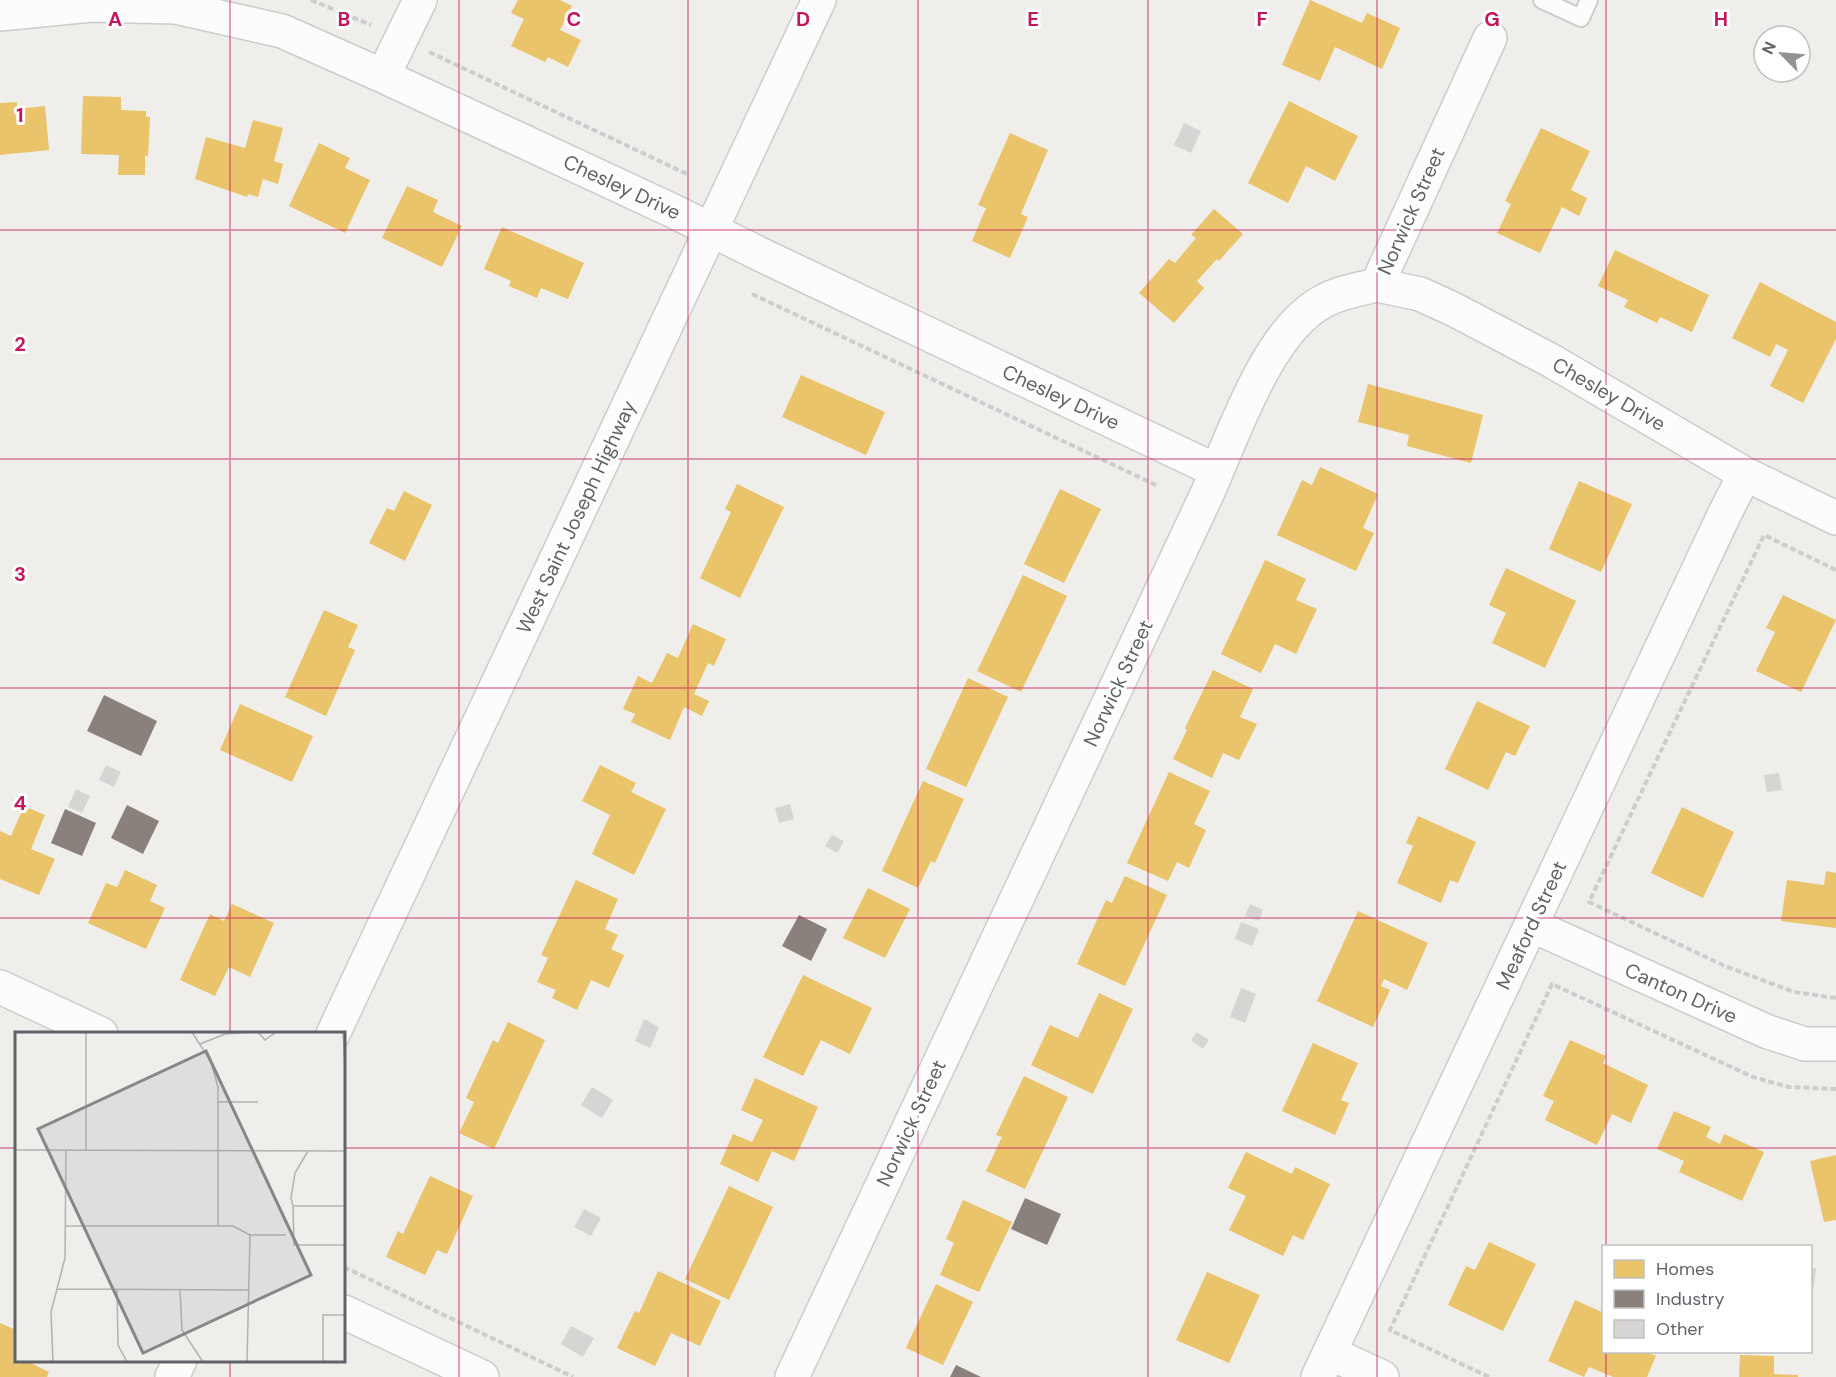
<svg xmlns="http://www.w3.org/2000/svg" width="1836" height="1377" font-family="'DM Sans',sans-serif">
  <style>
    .homes { fill: #e9c46a }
    .industry { fill: #8a817c }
    .building { fill: #d6d5d3 }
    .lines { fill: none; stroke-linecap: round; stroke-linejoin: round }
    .service-casing { stroke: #cbcccc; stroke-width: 20 }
    .minor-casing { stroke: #cbcccc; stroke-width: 36 }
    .tertiary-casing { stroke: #cbcccc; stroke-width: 36 }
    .path { stroke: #cacfcc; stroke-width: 4; stroke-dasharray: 6 3; stroke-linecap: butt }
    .service { stroke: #fdfcfc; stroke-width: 16 }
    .minor { stroke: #fdfcfc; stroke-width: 33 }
    .tertiary { stroke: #fdfcfc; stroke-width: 33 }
    .grid { fill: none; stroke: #c2185b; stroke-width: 1.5; stroke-opacity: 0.55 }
    .labels { text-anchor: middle; stroke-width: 6; stroke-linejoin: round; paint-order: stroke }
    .street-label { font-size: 20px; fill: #5f6368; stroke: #fff }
    .inset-road { fill: none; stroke: #b1b2b2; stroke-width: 1.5 }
    .view { fill: #84888a; fill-opacity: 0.15; stroke: #84888a; stroke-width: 3 }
    .inset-edge { fill: none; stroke: #5f6368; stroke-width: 3 }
    .grid-label { font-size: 20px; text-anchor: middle; font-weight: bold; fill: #c2185b; stroke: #fff; stroke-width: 6; stroke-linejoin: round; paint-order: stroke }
  </style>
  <rect width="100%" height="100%" fill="#efeeea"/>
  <path class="homes" d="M 518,0 L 560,0 L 572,6 L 560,30 L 581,40 L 568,67 L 548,57 L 545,62 L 511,46 L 524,19 L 511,13 Z
    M 1310,0 L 1362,23 L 1367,13 L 1400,28 L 1382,69 L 1335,47 L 1320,81 L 1282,65 Z
    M 83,96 L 121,97 L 121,110 L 146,111 L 146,117 L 150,117 L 148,156 L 145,156 L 145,175 L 118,175 L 119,155 L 81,154 Z
    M 1289,101 L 1358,136 L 1335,181 L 1306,166 L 1288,203 L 1248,183 Z
    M 17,102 L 17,109 L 45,106 L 49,150 L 0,155 L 0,103 Z
    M 253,120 L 283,128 L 274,161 L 283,164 L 278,184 L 263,179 L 258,197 L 248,194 L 247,197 L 195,179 L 206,137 L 245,148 Z
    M 1541,128 L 1590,151 L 1571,190 L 1587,198 L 1579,216 L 1562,207 L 1540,253 L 1497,233 L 1511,204 L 1505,201 Z
    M 1010,133 L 1048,150 L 1021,214 L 1028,217 L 1010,258 L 972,241 L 986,208 L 978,205 Z
    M 319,143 L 350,158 L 345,168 L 370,180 L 345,233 L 289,206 Z
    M 407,186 L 438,200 L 433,212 L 462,226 L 442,267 L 382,238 Z
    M 1214,209 L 1243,234 L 1219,261 L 1217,259 L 1197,281 L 1204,288 L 1174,323 L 1139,293 L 1169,259 L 1175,263 L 1196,238 L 1191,235 Z
    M 502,227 L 584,263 L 568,299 L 541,288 L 537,298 L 509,286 L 511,281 L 484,269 Z
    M 1615,250 L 1709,295 L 1692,332 L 1660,317 L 1657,323 L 1624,307 L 1628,300 L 1598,286 Z
    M 1760,282 L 1836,322 L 1836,339 L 1803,403 L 1770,386 L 1788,350 L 1776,344 L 1770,357 L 1732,338 Z
    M 801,375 L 885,412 L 866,455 L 782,417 Z
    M 1368,384 L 1483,415 L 1471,463 L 1407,446 L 1409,435 L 1358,422 Z
    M 1320,467 L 1378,494 L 1363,528 L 1374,533 L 1356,571 L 1277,535 L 1302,480 L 1312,485 Z
    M 1579,481 L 1632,504 L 1601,572 L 1549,549 Z
    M 737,484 L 784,507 L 740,598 L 700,578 L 731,512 L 725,509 Z
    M 1060,489 L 1101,509 L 1064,583 L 1024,564 Z
    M 404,491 L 432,505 L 405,561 L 369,543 L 387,508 L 394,511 Z
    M 1265,560 L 1306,579 L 1296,600 L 1317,609 L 1296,654 L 1275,644 L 1261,673 L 1221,654 Z
    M 1506,568 L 1576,601 L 1545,668 L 1492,643 L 1506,613 L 1489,605 Z
    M 1023,575 L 1067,596 L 1021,692 L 977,671 Z
    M 1783,595 L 1836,620 L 1801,692 L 1756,671 L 1775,632 L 1766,628 Z
    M 324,610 L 358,625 L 348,647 L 355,650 L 326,716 L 285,697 Z
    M 693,624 L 726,639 L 714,666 L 708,663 L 694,694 L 709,701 L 702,716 L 684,707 L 670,740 L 631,722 L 635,714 L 623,709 L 638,676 L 652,683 L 667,653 L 678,658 Z
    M 1213,670 L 1253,689 L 1240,717 L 1257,724 L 1239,760 L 1223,753 L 1212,778 L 1173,759 L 1187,730 L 1185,728 Z
    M 968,678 L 1008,697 L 966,787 L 926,769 Z
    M 1477,701 L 1530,726 L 1515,756 L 1506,752 L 1488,790 L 1445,769 Z
    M 240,704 L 313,736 L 292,782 L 220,750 Z
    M 600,765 L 636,783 L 631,792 L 666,809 L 634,875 L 592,854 L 610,815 L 582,801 Z
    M 1169,772 L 1210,791 L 1194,824 L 1206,830 L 1189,868 L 1177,862 L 1168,881 L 1127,863 Z
    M 923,781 L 964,799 L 935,863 L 931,861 L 918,888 L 882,871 Z
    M 24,806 L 45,815 L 31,849 L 55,859 L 39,895 L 0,879 L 0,831 L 11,836 Z
    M 1682,807 L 1734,832 L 1703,898 L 1651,873 Z
    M 1418,816 L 1476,842 L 1458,883 L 1450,880 L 1441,903 L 1397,883 L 1413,846 L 1406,843 Z
    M 125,870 L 157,885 L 150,901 L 165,908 L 146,949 L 88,923 L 106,883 L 117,887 Z
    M 1826,871 L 1836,873 L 1836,928 L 1781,921 L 1787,880 L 1824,885 Z
    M 1125,876 L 1167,895 L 1125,986 L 1077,964 L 1106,900 L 1112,903 Z
    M 576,880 L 618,899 L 605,929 L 618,935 L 611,949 L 624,955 L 609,988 L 591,980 L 577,1010 L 552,998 L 556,990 L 537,982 L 548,958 L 541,955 Z
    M 868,888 L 910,909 L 885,958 L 843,938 Z
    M 232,904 L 274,923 L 250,977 L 229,967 L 215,996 L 180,980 L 210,914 L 224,921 Z
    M 1358,911 L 1428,943 L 1407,990 L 1384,979 L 1381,986 L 1390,990 L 1373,1027 L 1317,1001 Z
    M 803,975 L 872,1008 L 850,1054 L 821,1040 L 803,1076 L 763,1057 Z
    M 1099,993 L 1133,1009 L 1093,1094 L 1031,1065 L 1050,1025 L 1078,1038 Z
    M 508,1022 L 545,1040 L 494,1149 L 459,1133 L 474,1102 L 466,1098 L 493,1040 L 498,1043 Z
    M 1570,1040 L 1606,1056 L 1603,1063 L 1648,1085 L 1631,1123 L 1612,1114 L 1597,1145 L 1545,1120 L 1554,1101 L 1543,1096 Z
    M 1313,1043 L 1358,1063 L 1341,1100 L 1349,1103 L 1335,1135 L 1282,1111 Z
    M 1024,1076 L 1068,1097 L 1025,1189 L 986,1171 L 1002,1137 L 996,1135 Z
    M 755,1078 L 818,1107 L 794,1161 L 772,1151 L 758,1182 L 720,1164 L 733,1134 L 752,1142 L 763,1120 L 741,1110 Z
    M 1674,1111 L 1711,1127 L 1706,1137 L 1720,1144 L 1724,1134 L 1764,1152 L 1742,1201 L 1679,1172 L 1684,1161 L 1657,1149 Z
    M 1246,1152 L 1292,1174 L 1295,1167 L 1330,1184 L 1303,1240 L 1293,1235 L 1283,1256 L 1229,1230 L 1246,1196 L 1228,1188 Z
    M 1836,1155 L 1836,1220 L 1824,1222 L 1810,1161 Z
    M 430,1176 L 473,1196 L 447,1254 L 437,1250 L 425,1275 L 386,1257 L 398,1231 L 403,1234 Z
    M 729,1186 L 773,1207 L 729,1300 L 685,1279 Z
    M 963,1200 L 1012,1222 L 979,1292 L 940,1275 L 954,1243 L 946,1239 Z
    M 1489,1242 L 1536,1264 L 1503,1331 L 1448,1305 L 1466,1266 L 1475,1270 Z
    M 658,1271 L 721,1301 L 700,1346 L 671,1333 L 655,1366 L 617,1348 L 635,1311 L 639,1313 Z
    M 1207,1272 L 1260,1295 L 1229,1363 L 1176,1340 Z
    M 936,1284 L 973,1302 L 943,1365 L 906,1348 Z
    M 1575,1300 L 1604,1313 L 1604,1352 L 1646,1352 L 1656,1356 L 1647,1377 L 1613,1377 L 1589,1367 L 1584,1377 L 1548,1361 Z
    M 0,1323 L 16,1330 L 16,1360 L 25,1360 L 49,1372 L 47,1377 L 0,1377 Z
    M 1740,1355 L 1774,1356 L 1774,1374 L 1798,1375 L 1798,1377 L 1739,1377 Z"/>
  <path class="industry" d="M 104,695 L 157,721 L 141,756 L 87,731 Z
    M 127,805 L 159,821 L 143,854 L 111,838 Z
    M 65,809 L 96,823 L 82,856 L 51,843 Z
    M 799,915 L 827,929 L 811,961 L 782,946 Z
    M 1025,1198 L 1061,1214 L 1047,1245 L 1011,1229 Z
    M 956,1365 L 981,1377 L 950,1377 Z"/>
  <path class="building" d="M 1184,123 L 1201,131 L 1191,153 L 1174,145 Z
    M 106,765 L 121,772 L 114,787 L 99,780 Z
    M 1779,773 L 1782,790 L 1767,792 L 1764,775 Z
    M 76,789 L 90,796 L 82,813 L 68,807 Z
    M 790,804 L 794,819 L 779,823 L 775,808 Z
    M 832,835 L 844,841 L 837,853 L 825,846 Z
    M 1250,904 L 1263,910 L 1259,921 L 1245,916 Z
    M 1241,922 L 1259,929 L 1252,946 L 1235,939 Z
    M 1241,988 L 1256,994 L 1245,1023 L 1230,1017 Z
    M 644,1019 L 659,1027 L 650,1048 L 635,1041 Z
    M 1197,1032 L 1209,1040 L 1203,1049 L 1191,1040 Z
    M 592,1087 L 613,1100 L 602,1118 L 581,1105 Z
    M 584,1209 L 601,1218 L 591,1236 L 574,1227 Z
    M 1810,1267 L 1816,1268 L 1814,1287 L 1810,1286 Z
    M 571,1326 L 594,1338 L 583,1357 L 561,1344 Z"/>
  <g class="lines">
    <g class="service-casing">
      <path id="service" d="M 1542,0 L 1581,18 L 1589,0"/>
    </g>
    <g class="minor-casing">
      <path id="minor" d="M 0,14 L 91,5 L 175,7 L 282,31 L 383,76 L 671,210 L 770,259 L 1217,471
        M 383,76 L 420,0
        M 1377,285 L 1420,294 L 1453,309 L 1550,360 L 1745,474 L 1836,518
        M 1531,925 L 1768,1032 L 1805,1044 L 1836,1044
        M 0,987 L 101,1034
        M 344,1312 L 482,1377
        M 1330,1353 L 1382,1377
        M 792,1377 L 1207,494 C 1233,437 1267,330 1324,301 C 1340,292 1360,289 1377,285 L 1490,38
        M 1318,1377 L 1725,513 L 1745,474"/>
    </g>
    <g class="tertiary-casing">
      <path id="tertiary" d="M 333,1034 L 819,0
        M 172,1377 L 180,1360"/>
    </g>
    <path class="path" d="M 311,0 L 371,25
      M 429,52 L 687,174
      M 752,294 L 1158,486
      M 1836,570 L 1764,535 L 1589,902 L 1725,966 L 1794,992 L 1836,998
      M 344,1267 L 573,1377
      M 1489,1377 L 1390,1330 L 1552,984 L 1753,1077 L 1789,1087 L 1836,1089"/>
    <use href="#service" class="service"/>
    <use href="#minor" class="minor"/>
    <use href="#tertiary" class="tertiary"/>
  </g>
  <path class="grid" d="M 230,0 L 230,1034M 459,0 L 459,1377M 688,0 L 688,1377M 918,0 L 918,1377M 1148,0 L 1148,1377M 1377,0 L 1377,1377M 1606,0 L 1606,1246M 0,230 L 1836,230M 0,459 L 1836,459M 0,688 L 1836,688M 0,918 L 1836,918M 0,1148 L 16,1148M 344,1148 L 1836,1148M 1606,1352 L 1606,1377M 230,1360 L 230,1377"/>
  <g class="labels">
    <g class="street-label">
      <text transform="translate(622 187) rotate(25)" y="7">Chesley Drive</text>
      <text transform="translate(1411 211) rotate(-66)" y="7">Norwick Street</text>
      <text transform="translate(1609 394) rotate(30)" y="7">Chesley Drive</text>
      <text transform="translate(1061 397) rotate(25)" y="7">Chesley Drive</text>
      <text transform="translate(576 517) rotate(-65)" y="7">West Saint Joseph Highway</text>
      <text transform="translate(1118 683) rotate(-65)" y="7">Norwick Street</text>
      <text transform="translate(1531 925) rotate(-65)" y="7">Meaford Street</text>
      <text transform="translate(1681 993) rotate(24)" y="7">Canton Drive</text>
      <text transform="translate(911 1123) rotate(-65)" y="7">Norwick Street</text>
    </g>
  </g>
  <g transform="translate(15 1032)">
    <rect width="330" height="330" fill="#efeeea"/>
    <path class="inset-road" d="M 177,0 L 196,30 L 203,55 L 203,194M 243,0 L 250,8 L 261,0M 328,0 L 330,38M 185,12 L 210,2 L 234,0M 204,70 L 243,70M 0,118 L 330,119M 71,118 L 71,0M 278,174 L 276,166 L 280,141 L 293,119M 330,174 L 278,174 L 279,213 L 330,213M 51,194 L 218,194 L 235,203 L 271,203M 42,257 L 233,258M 102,258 L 103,313 L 112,330M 165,258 L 167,298 L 188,330M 38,330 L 36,280 L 50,226 L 51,118M 232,330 L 235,203M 308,330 L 308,283 L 330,283"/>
    <path class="view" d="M 191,19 L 296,243 L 128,321 L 23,97 Z"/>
    <rect width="330" height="330" class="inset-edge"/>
  </g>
  <g class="grid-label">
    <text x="115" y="26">A</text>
    <text x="344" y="26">B</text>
    <text x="574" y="26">C</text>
    <text x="803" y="26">D</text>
    <text x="1033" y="26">E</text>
    <text x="1262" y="26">F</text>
    <text x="1492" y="26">G</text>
    <text x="1721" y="26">H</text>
    <text x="20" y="122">1</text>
    <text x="20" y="351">2</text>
    <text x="20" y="581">3</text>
    <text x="20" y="810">4</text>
  </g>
  <rect x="1602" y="1245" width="210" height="108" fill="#ffffff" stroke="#bfc1c3" stroke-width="1.5"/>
  <rect x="1614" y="1260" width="30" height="18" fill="#e9c46a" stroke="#bfc1c3" stroke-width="1.5"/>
  <text x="1656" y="1275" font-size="18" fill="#5f6368">Homes</text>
  <rect x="1614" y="1290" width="30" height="18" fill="#8a817c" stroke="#bfc1c3" stroke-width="1.5"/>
  <text x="1656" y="1305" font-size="18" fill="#5f6368">Industry</text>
  <rect x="1614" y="1320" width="30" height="18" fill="#d6d5d3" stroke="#bfc1c3" stroke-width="1.5"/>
  <text x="1656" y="1335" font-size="18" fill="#5f6368">Other</text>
  <g transform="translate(1782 54) rotate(295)"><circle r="28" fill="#ffffff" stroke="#bfc1c3" stroke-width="1.5"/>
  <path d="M0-4.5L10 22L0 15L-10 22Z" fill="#919496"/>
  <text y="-9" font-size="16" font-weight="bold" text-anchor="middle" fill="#5f6368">N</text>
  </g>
</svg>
